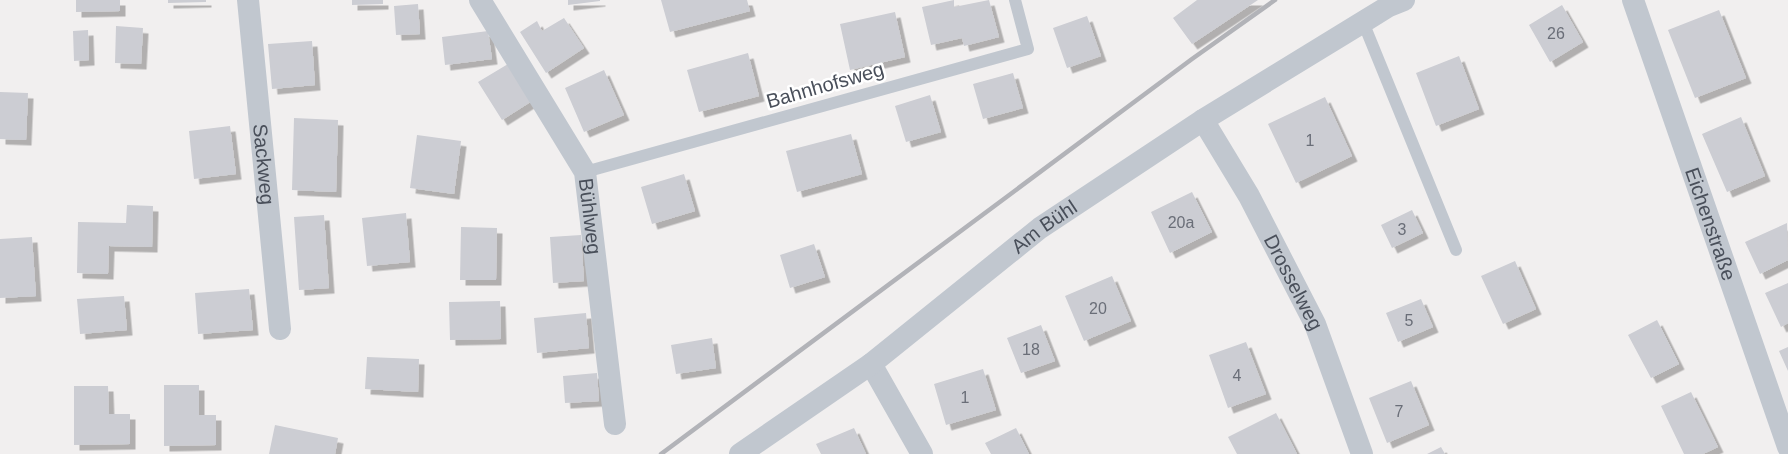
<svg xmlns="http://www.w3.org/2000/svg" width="1788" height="454" font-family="Arial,sans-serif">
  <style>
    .building { fill: #cccdd3; filter: url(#shadow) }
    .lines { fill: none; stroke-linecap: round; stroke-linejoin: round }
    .service { stroke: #c1c7cf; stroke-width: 12 }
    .minor { stroke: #c1c7cf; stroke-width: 22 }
    .rail { stroke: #b2b3b8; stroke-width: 4.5 }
    .labels { text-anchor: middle; stroke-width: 5; stroke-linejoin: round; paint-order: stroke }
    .number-label { font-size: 16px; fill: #6a6e78 }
    .street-label { font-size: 20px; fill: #494f5a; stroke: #fff }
  </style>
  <defs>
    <filter id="shadow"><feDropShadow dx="5.5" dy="5.5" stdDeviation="0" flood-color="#0004"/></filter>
  </defs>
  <rect width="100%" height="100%" fill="#f1efef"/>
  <path class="building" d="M 76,0 L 120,0 L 120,11 L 76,12 Z
    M 168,0 L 206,0 L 206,2 L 168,3 Z
    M 352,0 L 383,0 L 383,4 L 352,5 Z
    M 568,0 L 600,0 L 600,1 L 568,5 Z
    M 661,0 L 747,0 L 750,11 L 670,32 Z
    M 954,0 L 954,7 L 989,0 L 999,37 L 964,46 L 962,38 L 931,45 L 922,7 Z
    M 1197,0 L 1258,0 L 1192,44 L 1173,18 Z
    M 418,4 L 420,34 L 396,35 L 394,6 Z
    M 1562,5 L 1583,42 L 1550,62 L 1529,25 Z
    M 1719,10 L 1746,78 L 1695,98 L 1668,30 Z
    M 895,12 L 905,57 L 850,70 L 840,24 Z
    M 1087,16 L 1101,56 L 1067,68 L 1053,28 Z
    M 564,18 L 584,48 L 546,73 L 520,32 L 537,21 L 542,31 Z
    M 116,26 L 143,28 L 141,64 L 115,63 Z
    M 88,30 L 89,60 L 74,61 L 73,31 Z
    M 488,31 L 492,59 L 445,65 L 442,37 Z
    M 312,41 L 315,85 L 272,89 L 268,44 Z
    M 748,53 L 759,96 L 699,112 L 687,70 Z
    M 1459,56 L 1479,109 L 1436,126 L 1416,73 Z
    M 508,64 L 532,101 L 502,120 L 478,82 Z
    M 604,70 L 624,115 L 584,132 L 565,88 Z
    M 1013,73 L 1023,108 L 983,119 L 973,84 Z
    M 0,92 L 28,93 L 26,140 L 0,139 Z
    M 930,95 L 941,132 L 906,142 L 895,106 Z
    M 1325,97 L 1352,156 L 1296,183 L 1268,124 Z
    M 1741,117 L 1765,176 L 1727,192 L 1702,134 Z
    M 294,118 L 338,120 L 336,192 L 292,190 Z
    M 230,126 L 236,174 L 194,179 L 189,131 Z
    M 851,134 L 862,174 L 797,192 L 786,151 Z
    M 417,135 L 461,141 L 454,194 L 410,188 Z
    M 684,174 L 695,211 L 652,224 L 641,187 Z
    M 1192,192 L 1212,232 L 1170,253 L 1151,212 Z
    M 127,205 L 153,206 L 152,247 L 109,246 L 108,274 L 77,273 L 78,222 L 126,223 Z
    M 1412,210 L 1423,233 L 1392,248 L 1381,225 Z
    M 406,213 L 410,262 L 367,266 L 362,218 Z
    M 324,215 L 329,288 L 299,290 L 294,217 Z
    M 1787,223 L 1788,260 L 1760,274 L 1745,242 Z
    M 461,227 L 497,228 L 496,280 L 460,280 Z
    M 581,235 L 584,281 L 553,283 L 550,237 Z
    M 32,237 L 36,296 L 0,298 L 0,239 Z
    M 814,244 L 825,277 L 790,288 L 780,255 Z
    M 1515,261 L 1536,309 L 1503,324 L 1481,276 Z
    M 1112,276 L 1131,321 L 1084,341 L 1065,296 Z
    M 1788,283 L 1788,323 L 1781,327 L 1765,293 Z
    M 249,289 L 253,330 L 198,334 L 195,293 Z
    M 124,296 L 127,330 L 80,334 L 77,299 Z
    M 1421,299 L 1433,327 L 1398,342 L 1386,313 Z
    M 500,301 L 501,339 L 450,340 L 449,302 Z
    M 586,313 L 589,348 L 537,353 L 534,318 Z
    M 1657,320 L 1679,364 L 1651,378 L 1628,335 Z
    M 1041,325 L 1055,361 L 1021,373 L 1007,338 Z
    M 712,338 L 716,368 L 676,374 L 671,345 Z
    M 1246,342 L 1266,394 L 1228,408 L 1209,355 Z
    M 1788,347 L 1788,371 L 1779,351 Z
    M 367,357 L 419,359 L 418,392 L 365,389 Z
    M 983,369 L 996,410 L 946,425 L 934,384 Z
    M 597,373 L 599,401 L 565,403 L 563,376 Z
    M 1411,381 L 1429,425 L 1387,443 L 1369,398 Z
    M 164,385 L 199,385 L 199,415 L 216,415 L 216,445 L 164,446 Z
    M 74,386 L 108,386 L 109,414 L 130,414 L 130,444 L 74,445 Z
    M 1691,392 L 1718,447 L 1703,454 L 1684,454 L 1661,406 Z
    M 1276,413 L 1297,454 L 1237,454 L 1228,437 Z
    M 275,425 L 338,438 L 335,454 L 269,454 Z
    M 854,428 L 866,454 L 821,454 L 816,444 Z
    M 1016,428 L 1029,454 L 991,454 L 985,443 Z
    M 1441,447 L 1445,454 L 1427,454 Z"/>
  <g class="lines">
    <path class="service" d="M 1363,22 L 1456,250
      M 585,172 L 1028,49 L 1015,0"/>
    <g class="minor">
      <path id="s1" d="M 248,0 L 280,329"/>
      <path id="s2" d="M 480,0 L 585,172 L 615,424"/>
      <path id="s3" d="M 1633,0 L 1788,447"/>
      <path id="s4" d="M 1203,120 L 1249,196 L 1315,324 L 1362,454"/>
      <path d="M 871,364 L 922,454"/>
      <path id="s5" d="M 740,454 L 871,364 L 1040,228 L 1203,120 L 1363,22 L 1389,6 L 1404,0"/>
    </g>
    <path class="rail" d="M 661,454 L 1192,59 L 1275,0"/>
  </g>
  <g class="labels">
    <g class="number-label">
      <text x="1556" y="39">26</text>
      <text x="1310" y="146">1</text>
      <text x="1181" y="228">20a</text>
      <text x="1402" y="235">3</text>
      <text x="1098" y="314">20</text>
      <text x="1409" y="326">5</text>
      <text x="1031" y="355">18</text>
      <text x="1237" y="381">4</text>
      <text x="965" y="403">1</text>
      <text x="1399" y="417">7</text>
    </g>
    <g class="street-label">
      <text transform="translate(825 85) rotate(-16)" y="7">Bahnhofsweg</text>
      <text dy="7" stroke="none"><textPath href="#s1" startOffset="165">Sackweg</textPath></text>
      <text dy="7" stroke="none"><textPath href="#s2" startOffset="246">Bühlweg</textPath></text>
      <text dy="7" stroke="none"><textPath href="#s3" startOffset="237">Eichenstraße</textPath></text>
      <text dy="7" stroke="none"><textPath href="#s5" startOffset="380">Am Bühl</textPath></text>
      <text dy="7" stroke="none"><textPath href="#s4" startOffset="186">Drosselweg</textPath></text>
    </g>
  </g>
</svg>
